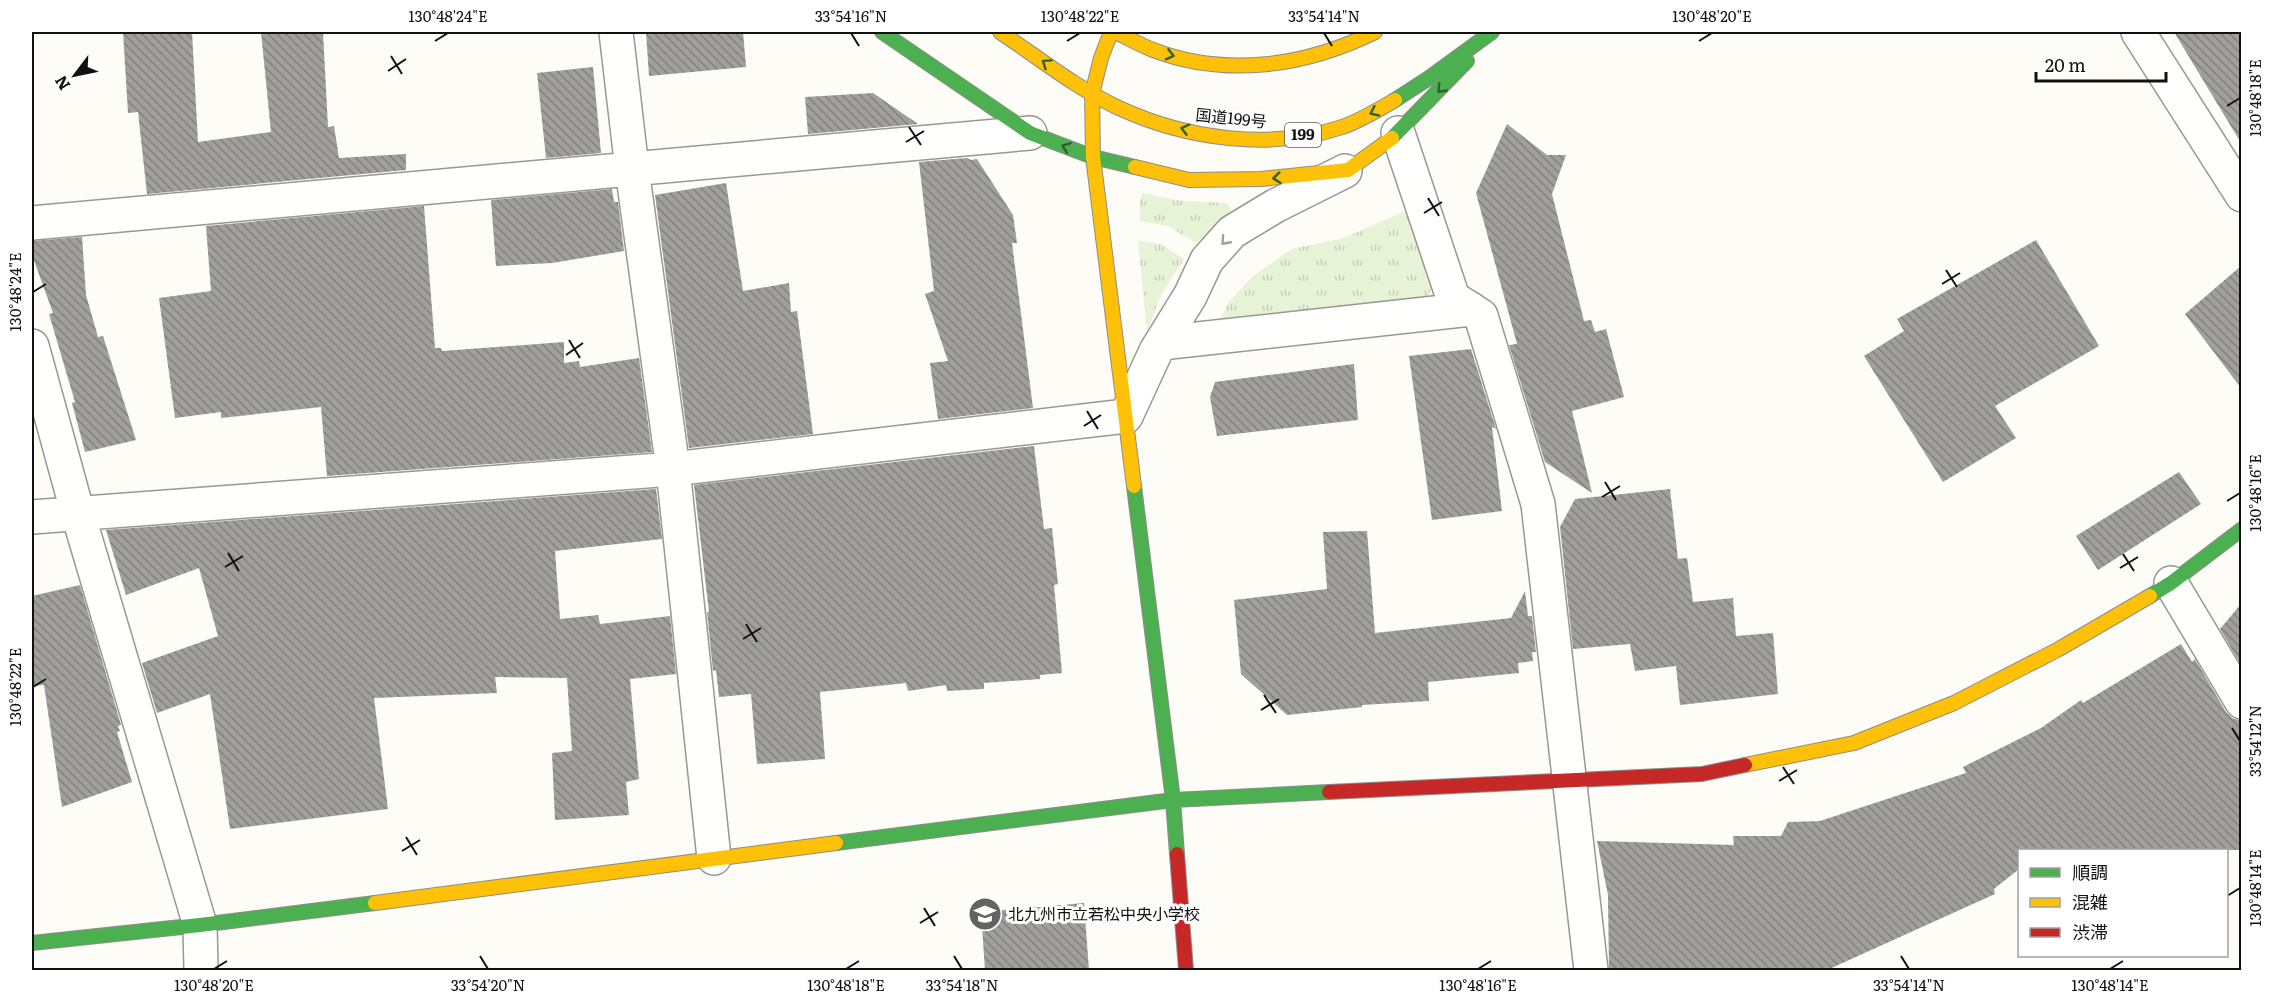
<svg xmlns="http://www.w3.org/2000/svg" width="2273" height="1002" font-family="Literata,'Noto Sans JP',serif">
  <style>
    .grass { fill: url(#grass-tufts) }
    .building { fill: url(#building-back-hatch) }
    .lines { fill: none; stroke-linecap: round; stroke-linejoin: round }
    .street-casing { stroke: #979795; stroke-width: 36 }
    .fast-casing { stroke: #8e8d8b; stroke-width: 16 }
    .slow-casing { stroke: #8e8d8b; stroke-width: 16 }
    .jam-casing { stroke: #8e8d8b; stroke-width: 16 }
    .street { stroke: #fffffe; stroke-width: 33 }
    .fast { stroke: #4caf50; stroke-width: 14 }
    .slow { stroke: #ffc107; stroke-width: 14 }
    .jam { stroke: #c62828; stroke-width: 14 }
    .oneway { stroke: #2e6030 }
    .oneway2 { stroke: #a0a09f }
    .ticks { fill: none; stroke: #111; stroke-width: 2 }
    .labels { text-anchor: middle; stroke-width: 6; stroke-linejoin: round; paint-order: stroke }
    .shield { fill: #fff; stroke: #585858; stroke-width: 1.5 }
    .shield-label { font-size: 15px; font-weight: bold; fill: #111 }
    .street-label { font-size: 16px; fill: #111; stroke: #fff }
    .poi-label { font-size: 16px; fill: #111; stroke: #fff; text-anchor: start }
    .neatline { fill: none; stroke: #111; stroke-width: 2 }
    .ticks-label { font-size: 15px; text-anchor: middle; fill: #111 }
  </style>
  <defs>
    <pattern id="grass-tufts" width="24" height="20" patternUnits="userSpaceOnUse" patternTransform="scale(1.5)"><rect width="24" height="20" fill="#e7f3d7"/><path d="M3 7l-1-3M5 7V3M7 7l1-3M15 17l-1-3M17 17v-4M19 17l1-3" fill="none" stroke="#c5cfb8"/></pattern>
    <pattern id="building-back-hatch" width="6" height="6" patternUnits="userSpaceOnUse" patternTransform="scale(1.5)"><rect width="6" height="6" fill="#a19f9c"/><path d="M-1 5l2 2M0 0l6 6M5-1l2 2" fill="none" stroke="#82807e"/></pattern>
  </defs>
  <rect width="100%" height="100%" fill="#fdfcf7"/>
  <path class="grass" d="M 1142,193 L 1183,201 L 1226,203 L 1230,206 L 1231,213 L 1196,243 L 1168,226 L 1140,221 L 1140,201 Z
    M 1412,208 L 1432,287 L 1427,298 L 1219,323 L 1228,303 L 1251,278 L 1291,249 L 1344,238 Z
    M 1138,241 L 1161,244 L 1184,259 L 1161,295 L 1147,332 Z"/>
  <path class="building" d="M 123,32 L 192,32 L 198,142 L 271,132 L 261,32 L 323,32 L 328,127 L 334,126 L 339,158 L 406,154 L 406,170 L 147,194 L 138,112 L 128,113 Z
    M 646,32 L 743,32 L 746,67 L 649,76 Z
    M 2174,32 L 2241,32 L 2241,143 Z
    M 593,67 L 601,153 L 546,158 L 537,73 Z
    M 873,93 L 918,124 L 808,134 L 805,97 Z
    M 1507,124 L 1547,155 L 1566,155 L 1552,194 L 1584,321 L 1591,320 L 1595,332 L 1606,329 L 1624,397 L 1572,411 L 1592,493 L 1545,462 L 1509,345 L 1517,344 L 1476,193 Z
    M 967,158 L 971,160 L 977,159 L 1013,215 L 1017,243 L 1012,243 L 1033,408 L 938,419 L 930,363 L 948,361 L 925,294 L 934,291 L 919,162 Z
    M 726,183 L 743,291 L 789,283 L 791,312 L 797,311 L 813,434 L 689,448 L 655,195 Z
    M 612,189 L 614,202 L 618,202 L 624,251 L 552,263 L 496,266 L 491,200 Z
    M 424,206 L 435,348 L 441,348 L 442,351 L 564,342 L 564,363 L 579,361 L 580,367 L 639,358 L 652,452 L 327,476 L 321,407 L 221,418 L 221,412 L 175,418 L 159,298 L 211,291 L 206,226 Z
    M 82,237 L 86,295 L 98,337 L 103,336 L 136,440 L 85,452 L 72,403 L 75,402 L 49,314 L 53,313 L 32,255 L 32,241 Z
    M 2036,240 L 2099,346 L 1995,406 L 2016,438 L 1943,482 L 1864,356 L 1904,331 L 1897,319 Z
    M 2241,266 L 2241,388 L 2185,314 Z
    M 1471,349 L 1496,429 L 1492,427 L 1502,511 L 1432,520 L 1409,356 Z
    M 1354,364 L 1358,420 L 1217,436 L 1210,397 L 1215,382 Z
    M 1034,446 L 1044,529 L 1052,528 L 1058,584 L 1054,585 L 1062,673 L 1040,675 L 1040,679 L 984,683 L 984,689 L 947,691 L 946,685 L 908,691 L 906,683 L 820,692 L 825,759 L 757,764 L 751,694 L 719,697 L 716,670 L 713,671 L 707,612 L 709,612 L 694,485 Z
    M 2179,472 L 2201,504 L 2098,570 L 2076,536 Z
    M 656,489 L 662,539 L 555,551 L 560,619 L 598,615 L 600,624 L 670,616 L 676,674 L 630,679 L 639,779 L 626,782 L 629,815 L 555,820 L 552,753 L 572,751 L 567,678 L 495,677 L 497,693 L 374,698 L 388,809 L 230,829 L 210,694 L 157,713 L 142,663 L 218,636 L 199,568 L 126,595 L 106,530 Z
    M 1670,489 L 1678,559 L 1687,558 L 1693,602 L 1733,598 L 1736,636 L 1773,633 L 1778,694 L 1680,705 L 1676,666 L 1635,671 L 1630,644 L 1573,649 L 1560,527 L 1575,499 Z
    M 1367,531 L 1375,633 L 1511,618 L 1525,591 L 1528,616 L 1532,616 L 1536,652 L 1532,652 L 1533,661 L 1518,663 L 1519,673 L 1428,682 L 1429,701 L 1362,705 L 1362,707 L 1287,715 L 1241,674 L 1234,600 L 1327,589 L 1323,532 Z
    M 80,585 L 121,725 L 118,726 L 120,731 L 117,732 L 132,782 L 62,807 L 44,685 L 32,686 L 32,596 Z
    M 2241,604 L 2241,665 L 2220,629 Z
    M 2181,644 L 2192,662 L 2195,659 L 2226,712 L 2232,718 L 2241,721 L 2241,850 L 2019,850 L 2019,869 L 1994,889 L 1995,894 L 1827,970 L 1609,970 L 1608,895 L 1597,841 L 1734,845 L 1733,836 L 1781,836 L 1788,822 L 1820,821 L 1966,773 L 1963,767 L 2041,728 L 2081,700 L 2083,703 Z
    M 1084,903 L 1089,970 L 985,970 L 981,912 Z"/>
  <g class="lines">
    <g class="street-casing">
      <path id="street" d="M 616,32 L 632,169 L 673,469 L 714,858
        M 2138,32 L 2242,195
        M 1398,133 L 1453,298 L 1481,316 L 1538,504 L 1591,970
        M 32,223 L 1030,133
        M 1161,343 L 1471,309
        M 32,346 L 78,514 L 200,925 L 201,970
        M 32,517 L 673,469 L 1126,416 L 1156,351 L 1190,296 L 1207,260 L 1232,232 L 1275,206 L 1345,171
        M 2171,583 L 2242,702"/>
    </g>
    <g class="fast-casing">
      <path id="fast" d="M 882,32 L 1030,133 L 1093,157 L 1135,167
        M 1395,100 L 1429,78 L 1492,32
        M 1392,138 L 1467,61
        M 1134,486 L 1173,800 L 1177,854
        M 2150,596 L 2171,583 L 2242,529
        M 836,843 L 1173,800 L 1329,792
        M 32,943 L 200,925 L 375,903"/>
    </g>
    <g class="slow-casing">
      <path id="slow" d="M 1000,32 C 1039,58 1076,88 1119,108 C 1186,139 1271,151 1342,127 C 1360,121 1378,110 1395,100
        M 1111,32 L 1101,58 L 1092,94 L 1093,157 L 1134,486
        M 1116,32 C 1128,38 1140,45 1153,50 C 1227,78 1306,66 1375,32
        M 1135,167 L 1189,180 L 1261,179 L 1348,170 L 1392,138
        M 1745,765 L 1854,743 L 1954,703 L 2059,649 L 2150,596
        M 375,903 L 836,843"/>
    </g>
    <g class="jam-casing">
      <path id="jam" d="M 1329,792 L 1702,774 L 1745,765
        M 1177,854 L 1186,970"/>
    </g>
    <use href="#street" class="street"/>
    <use href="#fast" class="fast"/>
    <use href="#slow" class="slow"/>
    <use href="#jam" class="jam"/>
  </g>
  <defs><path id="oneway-chevron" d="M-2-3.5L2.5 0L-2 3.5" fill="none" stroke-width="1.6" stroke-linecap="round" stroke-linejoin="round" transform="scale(1.5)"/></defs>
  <g class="oneway">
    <use href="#oneway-chevron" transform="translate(1170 55) rotate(14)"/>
    <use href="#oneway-chevron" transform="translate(1046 63) rotate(-146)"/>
    <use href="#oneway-chevron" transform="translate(1441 89) rotate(134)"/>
    <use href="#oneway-chevron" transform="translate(1374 112) rotate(155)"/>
    <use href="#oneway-chevron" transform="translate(1185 129) rotate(-165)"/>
    <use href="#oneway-chevron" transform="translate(1066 147) rotate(-159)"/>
    <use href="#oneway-chevron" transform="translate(1277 178) rotate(174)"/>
  </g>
  <use class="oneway2" href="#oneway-chevron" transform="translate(1225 241) rotate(132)"/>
  <path class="ticks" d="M 851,33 L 859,46M 1324,33 L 1332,46M 435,41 L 448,33M 1067,41 L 1080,33M 1699,41 L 1712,33M 391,56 L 402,74M 388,71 L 406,59M 2227,106 L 2240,98M 909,127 L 921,145M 906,142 L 924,131M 1428,198 L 1439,216M 1424,213 L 1442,202M 1946,270 L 1957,287M 1942,284 L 1960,273M 33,292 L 46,284M 569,340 L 580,358M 566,355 L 583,343M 1087,411 L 1098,429M 1084,426 L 1101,415M 1605,482 L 1616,500M 1602,497 L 1620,486M 2227,501 L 2240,493M 228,553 L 239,571M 2123,554 L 2134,571M 225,567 L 243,556M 2120,568 L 2138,557M 746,624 L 757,642M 743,639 L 761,628M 33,687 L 46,679M 1264,695 L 1276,713M 1261,710 L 1279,699M 2232,728 L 2240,741M 1783,767 L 1794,784M 1779,781 L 1797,770M 406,837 L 417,855M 402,851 L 420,840M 2227,896 L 2240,888M 924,908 L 935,926M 920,923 L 938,912M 480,956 L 488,969M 954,956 L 962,969M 1901,956 L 1909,969M 214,969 L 227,961M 846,969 L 859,961M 1478,969 L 1491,961M 2110,969 L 2123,961"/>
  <defs>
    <g id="school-disc" transform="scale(1.725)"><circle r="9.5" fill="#646362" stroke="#fff"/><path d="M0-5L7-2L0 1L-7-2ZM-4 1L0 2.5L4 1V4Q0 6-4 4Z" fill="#fff"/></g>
  </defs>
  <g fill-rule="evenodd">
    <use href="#school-disc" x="985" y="914"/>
  </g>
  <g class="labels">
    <rect class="shield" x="1285" y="123" width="36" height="24" rx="4.5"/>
    <g class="shield-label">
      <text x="1303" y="140">199</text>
    </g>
    <g class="street-label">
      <text transform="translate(1231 118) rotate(6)" y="6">国道199号</text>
    </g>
    <g class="poi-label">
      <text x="1008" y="920">北九州市立若松中央小学校</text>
    </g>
  </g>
  <rect width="2273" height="1002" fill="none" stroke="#ffffff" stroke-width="66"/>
  <rect x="2018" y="849" width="210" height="108" fill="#ffffff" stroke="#a0a0a0" stroke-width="1.5"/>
  <rect x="2030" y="868" width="30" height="9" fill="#4caf50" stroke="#a0a0a0" stroke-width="1.5"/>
  <text x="2072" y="879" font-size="18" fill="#111111">順調</text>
  <rect x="2030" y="898" width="30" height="9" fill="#ffc107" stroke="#a0a0a0" stroke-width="1.5"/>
  <text x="2072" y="909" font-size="18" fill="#111111">混雑</text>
  <rect x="2030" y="928" width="30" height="9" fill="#c62828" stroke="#a0a0a0" stroke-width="1.5"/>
  <text x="2072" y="939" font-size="18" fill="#111111">渋滞</text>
  <g transform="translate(75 75) rotate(238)" stroke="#ffffff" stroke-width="4.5" paint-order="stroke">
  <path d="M0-4.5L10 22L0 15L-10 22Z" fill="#111111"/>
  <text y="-9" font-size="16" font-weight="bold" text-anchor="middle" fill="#111111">N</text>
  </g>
  <path d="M2036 72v9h130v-9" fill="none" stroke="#111111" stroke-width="3"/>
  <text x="2045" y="72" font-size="18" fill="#111111" stroke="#ffffff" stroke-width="4.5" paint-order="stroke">20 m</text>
  <rect x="33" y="33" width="2207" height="936" class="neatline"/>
  <g class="ticks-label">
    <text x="448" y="22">130°48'24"E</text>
    <text x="851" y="22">33°54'16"N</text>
    <text x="1080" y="22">130°48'22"E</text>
    <text x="1324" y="22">33°54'14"N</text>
    <text x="1712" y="22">130°48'20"E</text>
    <text transform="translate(2256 98) rotate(-90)" y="5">130°48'18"E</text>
    <text transform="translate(16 292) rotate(-90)" y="5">130°48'24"E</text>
    <text transform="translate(2256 493) rotate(-90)" y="5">130°48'16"E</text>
    <text transform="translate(16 687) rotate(-90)" y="5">130°48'22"E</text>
    <text transform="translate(2256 741) rotate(-90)" y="5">33°54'12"N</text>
    <text transform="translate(2256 888) rotate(-90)" y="5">130°48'14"E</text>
    <text x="214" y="991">130°48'20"E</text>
    <text x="488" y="991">33°54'20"N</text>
    <text x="846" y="991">130°48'18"E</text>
    <text x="962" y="991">33°54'18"N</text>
    <text x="1478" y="991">130°48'16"E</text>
    <text x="1909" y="991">33°54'14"N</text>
    <text x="2110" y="991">130°48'14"E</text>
  </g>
</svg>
